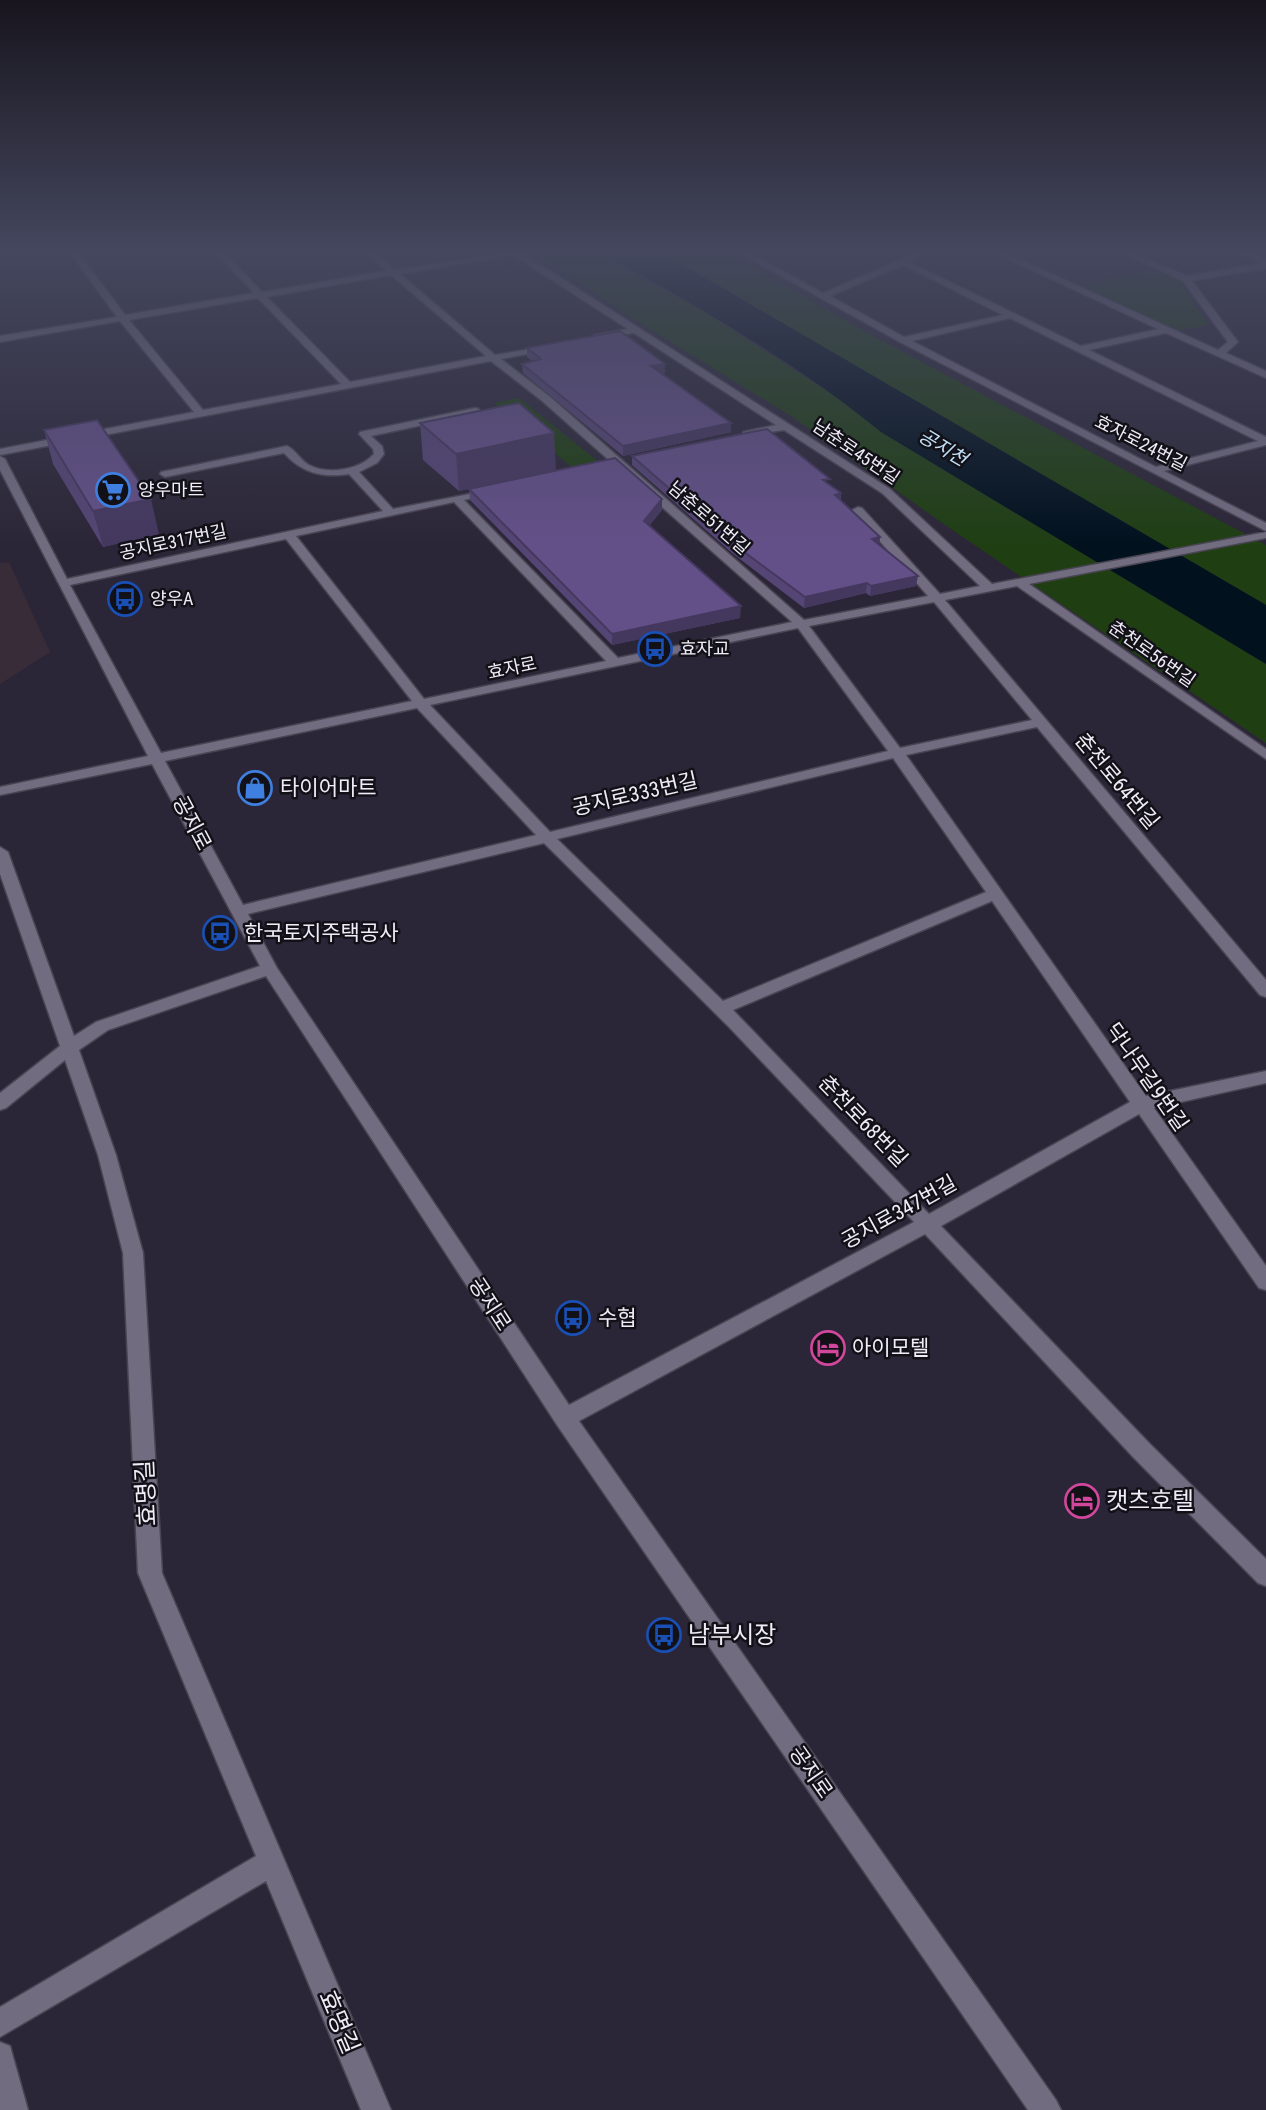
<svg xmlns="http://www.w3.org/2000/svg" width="1266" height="2110" font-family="'Roboto Condensed','Noto Sans KR',sans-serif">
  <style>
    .education { fill: #392c39 }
    .green { fill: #1f3f13 }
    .water { fill: #01111e }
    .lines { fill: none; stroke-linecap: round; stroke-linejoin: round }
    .minor-casing { stroke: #494452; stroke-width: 3 }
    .minor { fill: #716c80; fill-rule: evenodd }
    .wall { fill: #554575 }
    .shaded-wall { fill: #45385f }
    .building { fill: #635088; stroke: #45385f; stroke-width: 2 }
    .labels { text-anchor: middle; stroke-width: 5; stroke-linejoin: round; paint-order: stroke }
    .far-street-label { font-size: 18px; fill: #efecf7; stroke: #131118 }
    .far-poi-label { font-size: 18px; fill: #efecf7; stroke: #131118; text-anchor: start }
    .far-water-label { font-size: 19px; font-style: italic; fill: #c2e2fb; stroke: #131118 }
    .street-label { font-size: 21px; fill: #efecf7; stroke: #131118 }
    .poi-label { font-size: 21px; fill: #efecf7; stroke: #131118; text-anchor: start }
    .near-street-label { font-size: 24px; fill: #efecf7; stroke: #131118 }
    .near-poi-label { font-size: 24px; fill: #efecf7; stroke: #131118; text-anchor: start }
  </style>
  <rect width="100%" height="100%" fill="#2b2637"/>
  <path class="education" d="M 9,562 L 50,652 L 0,684 L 0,563 Z"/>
  <path class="green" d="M 532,251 L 593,251 L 702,310 L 847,404 L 881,432 L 1266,664 L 1266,743 L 948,527 L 791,416 L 635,320 Z
    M 659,251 L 725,251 L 871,335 L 1266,545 L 1266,605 Z
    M 1156,269 L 1178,278 L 1208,325 L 1175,331 L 1079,287 Z
    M 519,398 L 600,463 L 574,469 L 494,403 Z"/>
  <path class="water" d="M 598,251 L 659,251 L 1266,605 L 1266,664 L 881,432 C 795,361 695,305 598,251 Z"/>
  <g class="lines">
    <g class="minor-casing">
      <path id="minor" d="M 69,251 L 77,251 L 125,315 L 254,293 L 214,251 L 223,251 L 262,292 L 386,271 L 364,251 L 373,251 L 395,270 L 519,251 L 890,489 L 992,584 L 1266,532 L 1266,538 L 1029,584 L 1266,749 L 1266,759 L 1017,586 L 945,600 L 1266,980 L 1266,997 L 1260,995 L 1037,727 L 906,755 L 1146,1096 L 1266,1071 L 1266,1083 L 1154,1108 L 1266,1266 L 1266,1290 L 1259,1288 L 1139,1114 L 941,1226 L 1150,1444 L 1266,1559 L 1266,1586 L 1258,1583 L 1134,1458 L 925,1234 L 579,1421 L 1056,2100 L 1061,2110 L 1028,2110 L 557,1425 L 266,976 L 108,1030 L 79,1050 L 116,1155 L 143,1253 L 162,1573 L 391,2110 L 361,2110 L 266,1881 L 0,2037 L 0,2007 L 256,1856 L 138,1573 L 123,1253 L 98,1155 L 65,1060 L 6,1108 L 0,1110 L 0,1093 L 60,1046 L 0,874 L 0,847 L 8,852 L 74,1036 L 96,1022 L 260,966 L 152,764 L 0,795 L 0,787 L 148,756 L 0,470 L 0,456 L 5,459 L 67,579 L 383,511 L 349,474 C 322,478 302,473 284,453 L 165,477 L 160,474 L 161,472 L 287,446 C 296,450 300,460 309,465 C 328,475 360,470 374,454 L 373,449 L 359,434 L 360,432 L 475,408 L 479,409 L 479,413 L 371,436 L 382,446 L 384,454 L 377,463 L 359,472 L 393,509 L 495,489 L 495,493 L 464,500 L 618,658 L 792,622 L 541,400 L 491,361 L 0,455 L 0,449 L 194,412 L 120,321 L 0,342 L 0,336 L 117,317 ZM 513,255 L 628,329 L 595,335 L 595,339 L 634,333 L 776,425 L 743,432 L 743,436 L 784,430 L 882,493 L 980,586 L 940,594 L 862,508 L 858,507 L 852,510 L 854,512 L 928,596 L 804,620 L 549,396 L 501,359 L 553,349 L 553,345 L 495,355 L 400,274 ZM 391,275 L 486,356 L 350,382 L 267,297 ZM 258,298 L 341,384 L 203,410 L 129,320 ZM 454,502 L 606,661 L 424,699 L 296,536 ZM 286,539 L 412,701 L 161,753 L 70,585 ZM 934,602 L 1032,720 L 900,748 L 809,626 ZM 798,628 L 888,751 L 550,832 L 430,705 ZM 417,708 L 536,835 L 243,905 L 165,761 ZM 893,758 L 986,892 L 723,1001 L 557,839 ZM 544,843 L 729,1027 L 914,1222 L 569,1405 L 277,968 L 248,914 ZM 992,901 L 1130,1102 L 929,1214 L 733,1010 Z
        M 736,251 L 746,251 L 823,293 L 900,260 L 912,251 L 921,251 L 909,262 L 1081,346 L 1158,329 L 991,251 L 1002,251 L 1218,350 L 1228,342 L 1183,281 L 1119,251 L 1130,251 L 1187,276 L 1262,263 L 1236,251 L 1247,251 L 1266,259 L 1266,268 L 1192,281 L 1238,342 L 1226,353 L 1266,371 L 1266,378 L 1166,333 L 1089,350 L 1266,437 L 1266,445 L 1164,471 L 1266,523 L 1266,531 L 900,342 ZM 903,265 L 1003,315 L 904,337 L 830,296 ZM 1010,318 L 1258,441 L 1156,467 L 912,341 Z
        M 0,2042 L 10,2046 L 28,2110 L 0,2110 Z"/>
    </g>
    <use href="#minor" class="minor"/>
  </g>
  <path class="wall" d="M 527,348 L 665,364 L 665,373 L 661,374 L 731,432 L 623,456 L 523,373 L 522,364 L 532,361 L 527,357 Z
    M 420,423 L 556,470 L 459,491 L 423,460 Z
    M 44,430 L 159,534 L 103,547 L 53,464 Z
    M 632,456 L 829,485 L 841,493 L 841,500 L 880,537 L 879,545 L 916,586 L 870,596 L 866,593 L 804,608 L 732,553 L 632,465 Z
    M 469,489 L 662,510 L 649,526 L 740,618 L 612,645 L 470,500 Z"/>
  <path class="shaded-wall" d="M 665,364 L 665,373 L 651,376 L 651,366 Z
    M 731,423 L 731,432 L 623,456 L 623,446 Z
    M 554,433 L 556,470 L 459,491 L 456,454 Z
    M 841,493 L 840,503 L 835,495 Z
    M 151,499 L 159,534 L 103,547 L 93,511 Z
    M 662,499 L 662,510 L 644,532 L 644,521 Z
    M 880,537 L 879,547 L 872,539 Z
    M 918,576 L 916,586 L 870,596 L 871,586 Z
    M 867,583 L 866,593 L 804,608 L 805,597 Z
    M 741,606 L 740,618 L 612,645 L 612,634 Z"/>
  <path class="building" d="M 620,331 L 665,364 L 651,366 L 731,423 L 623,446 L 522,364 L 541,359 L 527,348 Z
    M 519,403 L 554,433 L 456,454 L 420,423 Z
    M 97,420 L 151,499 L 93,511 L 44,430 Z
    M 767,429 L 830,479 L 823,480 L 841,493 L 835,495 L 880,537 L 872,539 L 918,576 L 871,586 L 867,583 L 805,597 L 732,543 L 632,456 Z
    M 615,458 L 662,499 L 644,521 L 741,606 L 612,634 L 469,489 Z"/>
  <linearGradient id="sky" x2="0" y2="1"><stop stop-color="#18151e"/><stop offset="0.46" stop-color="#44475e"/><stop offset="1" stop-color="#44475e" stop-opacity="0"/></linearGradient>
  <rect width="1266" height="546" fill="url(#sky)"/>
  <defs>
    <g id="supermarket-ring" transform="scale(1.75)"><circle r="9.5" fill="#131118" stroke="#3f7fe0" stroke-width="1.5"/><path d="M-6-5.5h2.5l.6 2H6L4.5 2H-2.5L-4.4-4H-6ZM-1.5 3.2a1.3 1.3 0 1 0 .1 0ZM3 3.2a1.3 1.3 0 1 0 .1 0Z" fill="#3f7fe0"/></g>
    <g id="bus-ring" transform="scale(1.75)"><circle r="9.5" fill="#131118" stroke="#1a4fb4" stroke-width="1.5"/><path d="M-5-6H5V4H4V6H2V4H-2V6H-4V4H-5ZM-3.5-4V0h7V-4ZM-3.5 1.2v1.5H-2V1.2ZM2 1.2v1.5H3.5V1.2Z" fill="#1a4fb4"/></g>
    <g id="shop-ring" transform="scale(1.75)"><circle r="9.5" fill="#131118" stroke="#3f7fe0" stroke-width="1.5"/><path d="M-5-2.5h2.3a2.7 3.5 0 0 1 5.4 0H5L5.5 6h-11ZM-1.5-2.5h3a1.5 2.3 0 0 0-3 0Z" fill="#3f7fe0"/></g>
    <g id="hotel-ring" transform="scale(1.75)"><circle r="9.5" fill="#131118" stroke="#d1479c" stroke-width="1.5"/><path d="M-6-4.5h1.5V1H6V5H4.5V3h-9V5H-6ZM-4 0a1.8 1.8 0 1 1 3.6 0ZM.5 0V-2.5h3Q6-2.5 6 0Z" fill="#d1479c"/></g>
  </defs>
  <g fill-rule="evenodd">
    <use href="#supermarket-ring" x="113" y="490"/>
    <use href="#bus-ring" x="125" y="599"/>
    <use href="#bus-ring" x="655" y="649"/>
    <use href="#shop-ring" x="255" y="788"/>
    <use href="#bus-ring" x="220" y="933"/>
    <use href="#bus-ring" x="573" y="1318"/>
    <use href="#hotel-ring" x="828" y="1348"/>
    <use href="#hotel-ring" x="1082" y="1501"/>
    <use href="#bus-ring" x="664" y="1635"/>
  </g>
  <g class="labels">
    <g class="far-street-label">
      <text transform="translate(1141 443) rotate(27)" y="6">효자로24번길</text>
      <text transform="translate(856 452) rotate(34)" y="6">남춘로45번길</text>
      <text transform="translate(709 518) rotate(41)" y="6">남춘로51번길</text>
      <text transform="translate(173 542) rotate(-12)" y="6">공지로317번길</text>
      <text transform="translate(1152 654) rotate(35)" y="6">춘천로56번길</text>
      <text transform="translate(512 668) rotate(-12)" y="6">효자로</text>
    </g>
    <g class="far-poi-label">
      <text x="138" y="496">양우마트</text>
      <text x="150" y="605">양우A</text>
      <text x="680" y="655">효자교</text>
    </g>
    <g class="far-water-label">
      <text transform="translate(943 447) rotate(31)" y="7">공지천</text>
    </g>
    <g class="street-label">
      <text transform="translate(1117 781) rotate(50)" y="7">춘천로64번길</text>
      <text transform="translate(635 794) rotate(-13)" y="7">공지로333번길</text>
      <text transform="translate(192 823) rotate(62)" y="7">공지로</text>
      <text transform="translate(1147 1077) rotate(55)" y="7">닥나무길9번길</text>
      <text transform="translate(863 1121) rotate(46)" y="7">춘천로68번길</text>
      <text transform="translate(899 1212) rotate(-29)" y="7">공지로347번길</text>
      <text transform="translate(490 1304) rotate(57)" y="7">공지로</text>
      <text transform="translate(811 1772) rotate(55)" y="7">공지로</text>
    </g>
    <g class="poi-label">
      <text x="280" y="795">타이어마트</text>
      <text x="244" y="940">한국토지주택공사</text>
      <text x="598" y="1325">수협</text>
      <text x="852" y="1355">아이모텔</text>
    </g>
    <g class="near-street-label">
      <text transform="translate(146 1493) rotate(-93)" y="8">효명길</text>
      <text transform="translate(339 2022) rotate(67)" y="8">효명길</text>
    </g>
    <g class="near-poi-label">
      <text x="1106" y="1509">캣츠호텔</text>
      <text x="688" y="1643">남부시장</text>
    </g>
  </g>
</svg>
